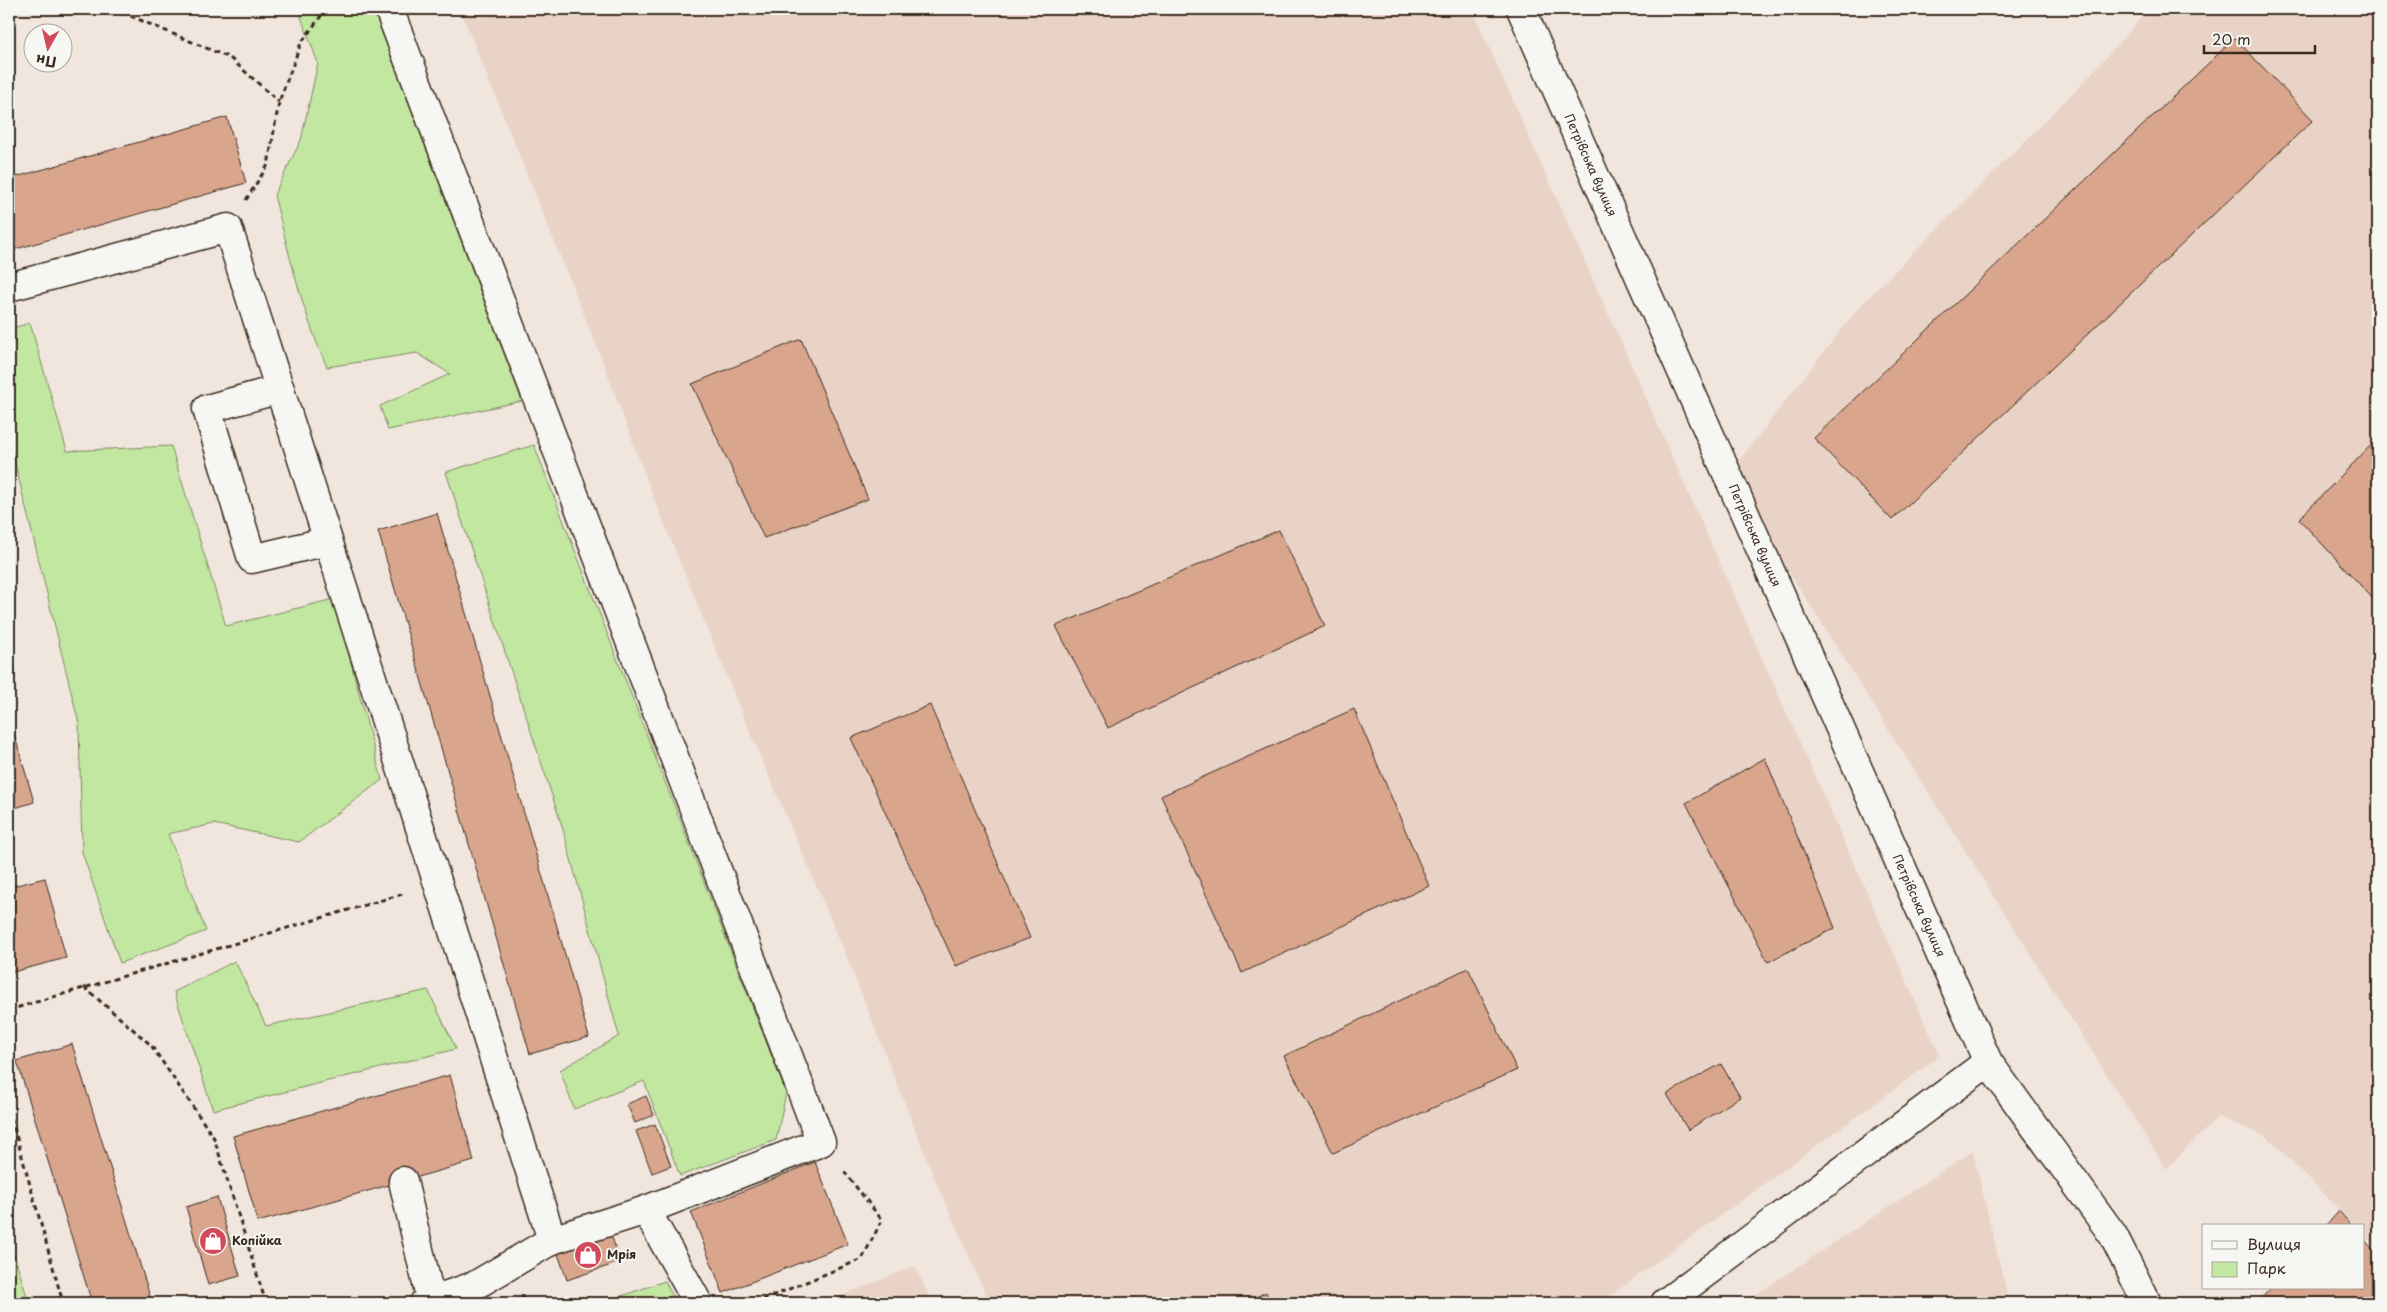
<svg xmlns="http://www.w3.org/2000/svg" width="2387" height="1312" font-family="'Playpen Sans',sans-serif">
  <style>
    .built { fill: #e9d3c6 }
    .green { fill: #c2e7a1; stroke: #7e8860 }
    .building { fill: #d9a68d; stroke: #3b2a1e }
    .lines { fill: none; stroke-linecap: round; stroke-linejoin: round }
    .minor-casing { stroke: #3b2a1e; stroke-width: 31 }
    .path { stroke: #3b2a1e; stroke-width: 3; stroke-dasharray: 5 4; stroke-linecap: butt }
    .minor { stroke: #f6f6f2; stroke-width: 28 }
    .labels { text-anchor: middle; stroke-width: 4; stroke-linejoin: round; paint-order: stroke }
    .street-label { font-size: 12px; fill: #3b2a1e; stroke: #f6f6f2 }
    .poi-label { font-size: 12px; font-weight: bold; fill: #3b2a1e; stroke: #f6f6f2; text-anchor: start }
  </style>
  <rect width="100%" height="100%" fill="#f0e6de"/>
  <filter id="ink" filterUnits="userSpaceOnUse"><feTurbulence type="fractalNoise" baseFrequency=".02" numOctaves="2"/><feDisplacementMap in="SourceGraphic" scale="10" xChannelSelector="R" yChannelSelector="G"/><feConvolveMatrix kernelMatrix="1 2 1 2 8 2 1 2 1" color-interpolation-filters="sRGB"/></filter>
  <g filter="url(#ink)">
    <path class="built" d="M 460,9 L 1472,9 L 1940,1056 L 1600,1303 L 976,1303 L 987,1297 L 932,1172 L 844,950 L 746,723 L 653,496 L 601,357 Z
      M 2149,9 L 2378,9 L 2378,1250 L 2363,1234 L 2363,1226 L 2355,1226 L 2268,1137 L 2218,1117 L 2166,1169 L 1728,475 L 1859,307 L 2083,83 Z
      M 1973,1151 L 2009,1303 L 1743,1303 Z
      M 915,1266 L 932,1303 L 823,1303 Z"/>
    <path class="green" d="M 298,9 L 373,9 L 522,401 L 388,430 L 380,406 L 450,374 L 417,353 L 327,367 C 302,312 289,253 274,195 L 301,140 L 318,63 Z
      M 30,323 L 67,451 L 171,446 L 226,626 L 334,599 L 382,780 L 299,842 L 214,824 L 168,834 L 206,931 L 120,963 L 82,852 L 79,724 L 9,439 L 9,329 Z
      M 534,445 L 786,1093 L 776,1140 L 680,1176 L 644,1081 L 574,1109 L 560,1070 L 619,1036 L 562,826 L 446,472 Z
      M 235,961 L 266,1026 L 428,990 L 456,1049 L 213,1110 L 174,992 Z
      M 9,1238 L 29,1303 L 9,1303 Z
      M 665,1281 L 676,1303 L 601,1303 Z"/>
    <path class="building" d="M 2235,38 L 2313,120 L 1892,520 L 1814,438 Z
      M 227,117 L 246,183 L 9,251 L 9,179 Z
      M 801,339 L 868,499 L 764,538 L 692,384 Z
      M 2378,438 L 2378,601 L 2377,603 L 2299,519 Z
      M 437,513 L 589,1037 L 530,1054 L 378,531 Z
      M 1279,530 L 1325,626 L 1108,728 L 1056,626 Z
      M 930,705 L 1030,938 L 956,966 L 851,738 Z
      M 1354,709 L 1429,886 L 1242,973 L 1161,796 Z
      M 9,716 L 34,802 L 9,810 Z
      M 1765,758 L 1835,928 L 1768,962 L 1686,803 Z
      M 45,878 L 66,958 L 9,973 L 9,887 Z
      M 1468,968 L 1517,1070 L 1333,1153 L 1284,1056 Z
      M 72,1044 L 152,1303 L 92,1303 L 17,1061 Z
      M 1721,1064 L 1740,1097 L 1688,1130 L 1667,1094 Z
      M 450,1075 L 474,1161 L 258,1222 L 233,1136 Z
      M 646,1096 L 654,1115 L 635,1123 L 627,1104 Z
      M 655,1124 L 671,1166 L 652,1173 L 636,1131 Z
      M 815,1162 L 848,1244 L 723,1293 L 691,1212 Z
      M 217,1197 L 240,1276 L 208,1285 L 186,1207 Z
      M 2339,1211 L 2352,1226 L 2326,1226 Z
      M 610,1231 L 620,1262 L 567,1280 L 556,1248 Z
      M 2363,1238 L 2378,1255 L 2378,1303 L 2257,1303 L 2271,1288 L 2363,1288 Z
      M 1266,1292 L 1271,1303 L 1244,1303 Z"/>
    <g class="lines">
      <g class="minor-casing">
        <g id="minor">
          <path d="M 389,9 L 821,1142 L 646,1210 L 552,1240 L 474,1286 L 424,1303"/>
          <path id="s1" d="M 1521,9 L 1988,1062 L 2113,1235 L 2147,1303"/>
          <path d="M 9,287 L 228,228 L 552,1240"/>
          <path d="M 280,389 L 207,409 L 252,559 L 328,541"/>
          <path d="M 403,1181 L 431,1301"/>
          <path d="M 646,1210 L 698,1303"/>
          <path d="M 1665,1303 L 1988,1062"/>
        </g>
      </g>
      <path class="path" d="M 114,9 L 230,58 L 279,102
        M 246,200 L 268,165 L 279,102 L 301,43 L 326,9
        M 84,987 L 151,1045 L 214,1138 L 266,1303
        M 9,1010 L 406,893
        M 9,1110 L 63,1303
        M 522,1295 L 525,1303
        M 755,1303 L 862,1259 L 882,1220 L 842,1169"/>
      <use href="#minor" class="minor"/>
    </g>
  </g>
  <defs>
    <g id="shop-disc" transform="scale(1.4375)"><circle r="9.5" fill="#d1495b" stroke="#f6f6f2"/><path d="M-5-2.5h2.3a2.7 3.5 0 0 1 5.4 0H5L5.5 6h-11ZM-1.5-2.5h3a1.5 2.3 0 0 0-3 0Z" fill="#fff"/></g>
  </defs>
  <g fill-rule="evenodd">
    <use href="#shop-disc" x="213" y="1241"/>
    <use href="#shop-disc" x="588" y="1255"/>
  </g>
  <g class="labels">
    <g class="street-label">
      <text dy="4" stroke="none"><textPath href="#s1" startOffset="171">Петрівська вулиця</textPath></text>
      <text dy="4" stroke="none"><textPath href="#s1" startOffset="576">Петрівська вулиця</textPath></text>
      <text dy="4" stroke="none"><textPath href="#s1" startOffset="981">Петрівська вулиця</textPath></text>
    </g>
    <g class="poi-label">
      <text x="232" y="1245">Копійка</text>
      <text x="607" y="1259">Мрія</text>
    </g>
  </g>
  <rect width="2387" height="1312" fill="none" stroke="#f6f6f2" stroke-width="30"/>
  <rect x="15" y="15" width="2357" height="1282" fill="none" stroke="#3b2a1e" stroke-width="2" filter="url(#ink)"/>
  <rect x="2202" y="1224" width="162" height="65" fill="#f6f6f2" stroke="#aba49d"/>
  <rect x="2212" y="1241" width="25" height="8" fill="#f6f6f2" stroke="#aba49d"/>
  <text x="2247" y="1250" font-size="15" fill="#3b2a1e">Вулиця</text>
  <rect x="2212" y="1262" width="25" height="15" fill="#c2e7a1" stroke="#aba49d"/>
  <text x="2247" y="1274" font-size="15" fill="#3b2a1e">Парк</text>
  <g transform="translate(48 48) rotate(188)"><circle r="24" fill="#f6f6f2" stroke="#aba49d"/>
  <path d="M0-4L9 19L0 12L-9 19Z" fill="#d1495b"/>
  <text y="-8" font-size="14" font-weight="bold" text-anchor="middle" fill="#3b2a1e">Пн</text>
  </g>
  <path d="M2204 45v8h111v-8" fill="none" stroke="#3b2a1e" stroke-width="2.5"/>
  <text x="2212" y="45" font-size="15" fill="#3b2a1e" stroke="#f6f6f2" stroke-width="4" paint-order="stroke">20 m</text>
</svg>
